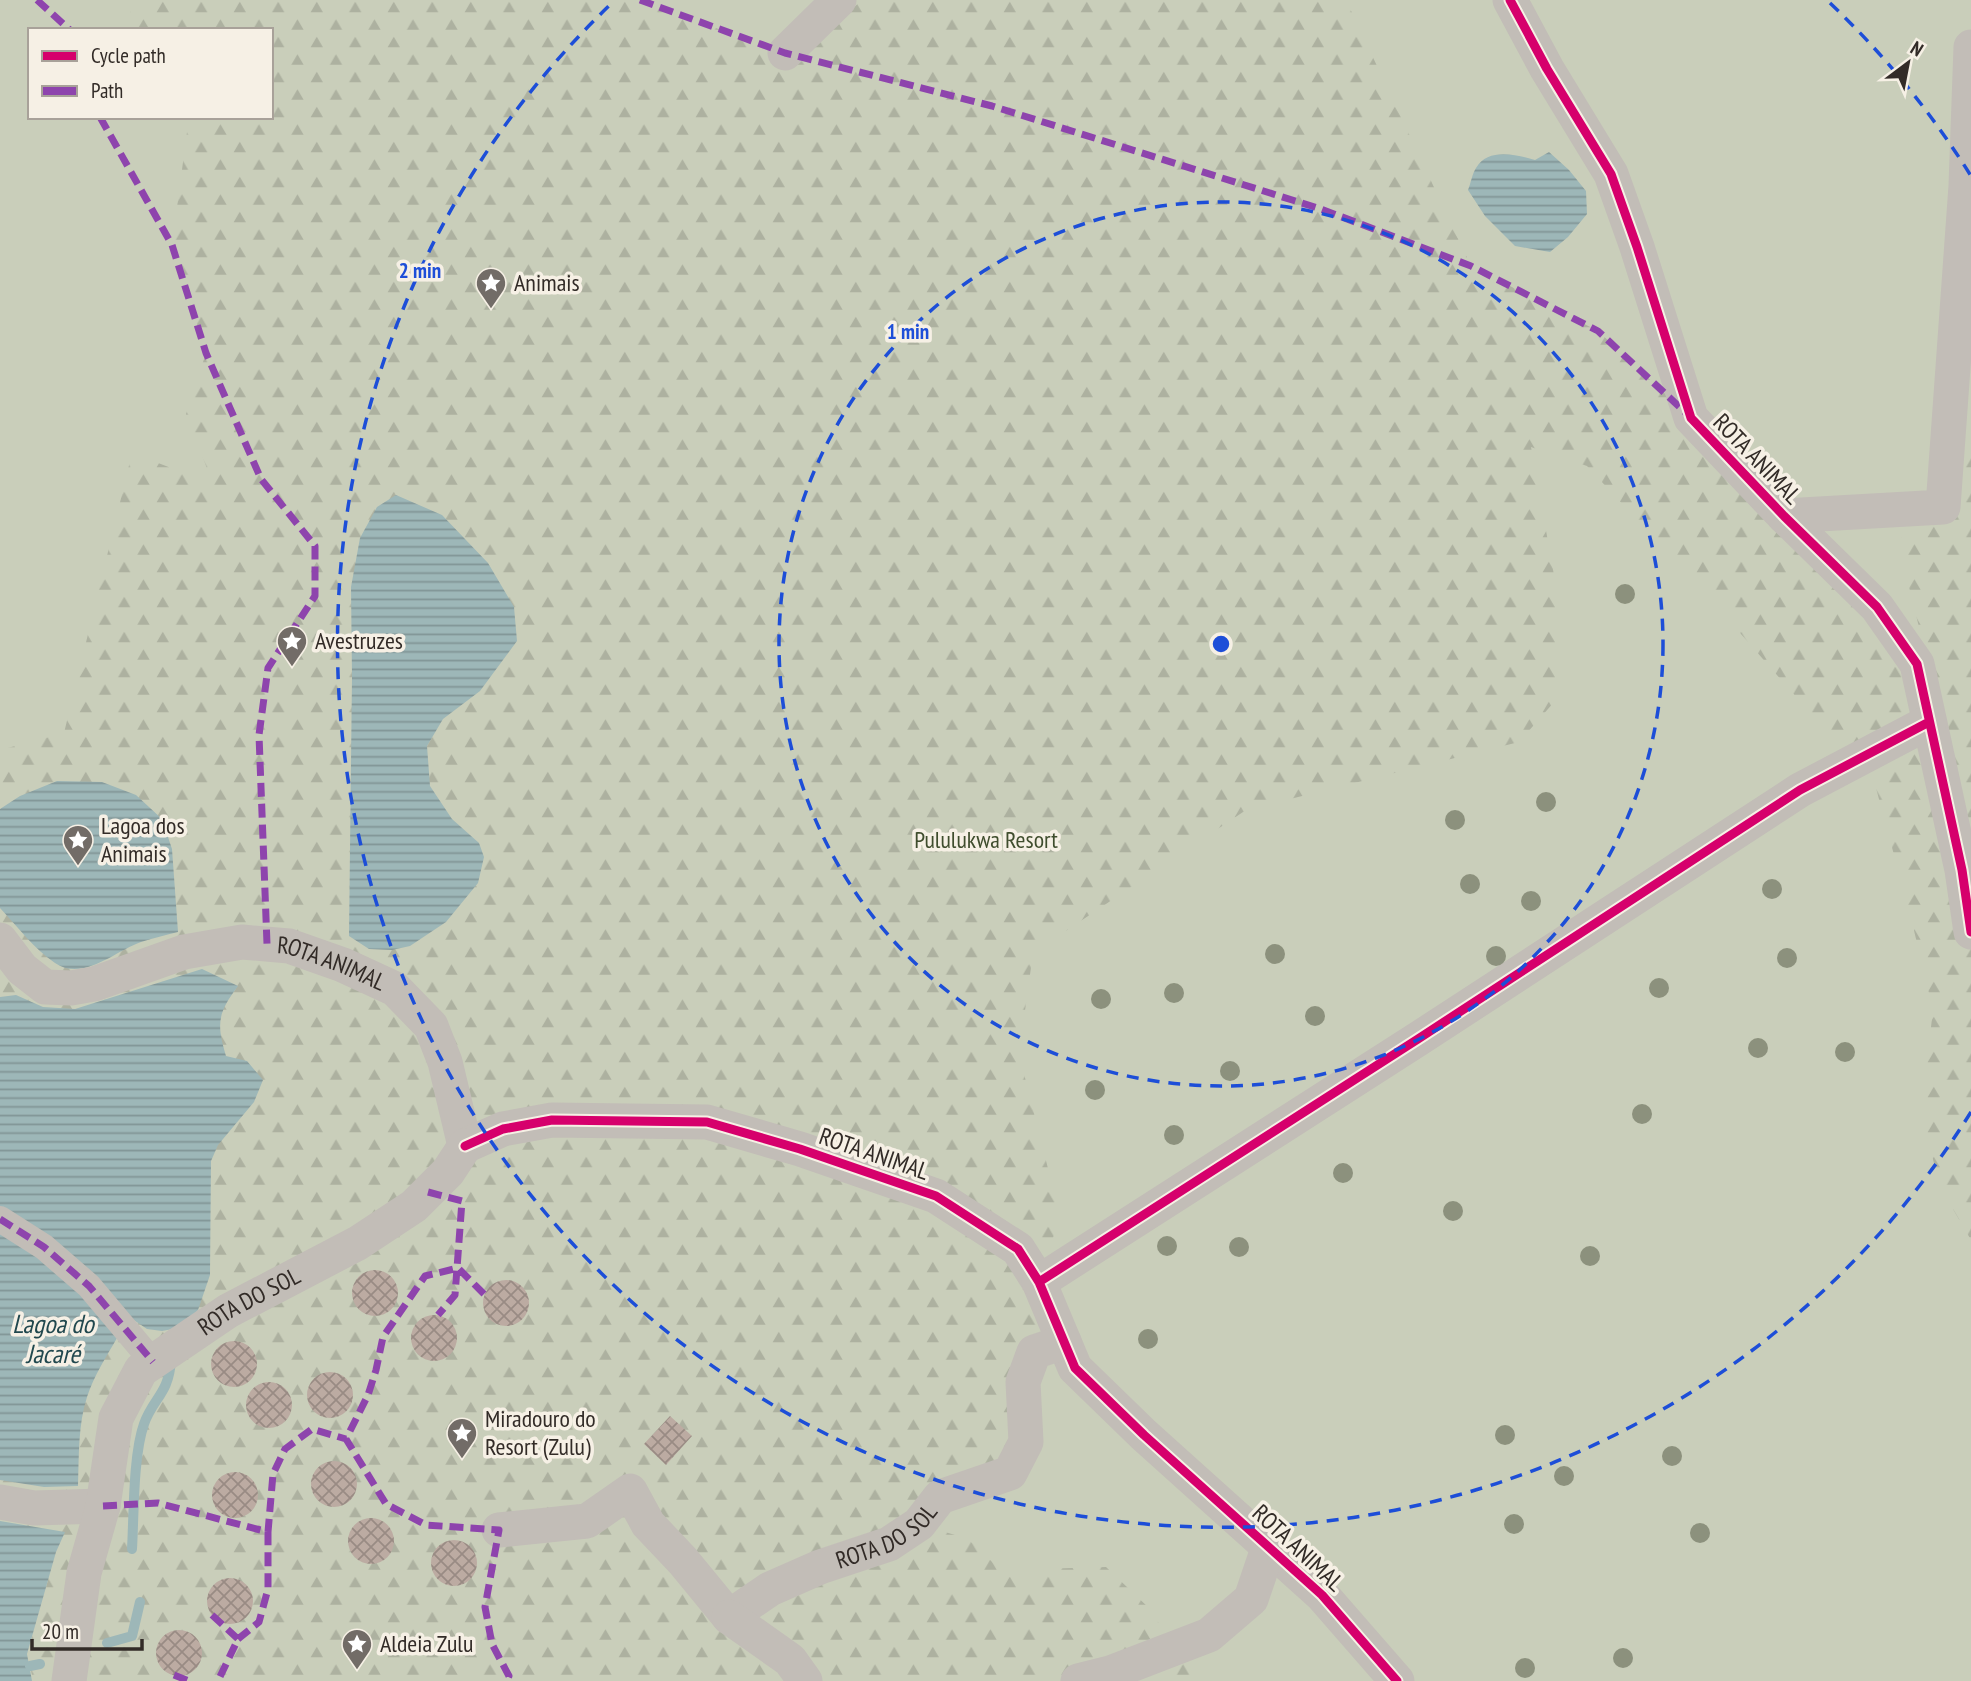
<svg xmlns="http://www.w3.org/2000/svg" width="1971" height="1681" font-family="'PT Sans Narrow',sans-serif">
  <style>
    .green { fill: #c9ceba; fill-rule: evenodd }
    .forest { fill: url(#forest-firs) }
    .water { fill: url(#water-rules) }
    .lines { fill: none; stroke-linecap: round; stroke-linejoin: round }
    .stream { stroke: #9db7b8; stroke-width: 10 }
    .building { fill: url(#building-cross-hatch) }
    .pedestrian { stroke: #c2bdb7; stroke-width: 26 }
    .minor { stroke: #c2bdb7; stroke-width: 35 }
    .quiet { stroke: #8e44ad; stroke-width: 7; stroke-dasharray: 14 7; stroke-linecap: butt }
    .cycleway-casing { stroke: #f6f0e5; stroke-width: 13 }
    .cycleway { stroke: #d6006c; stroke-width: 9 }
    .tree { fill: #8c917d }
    .ring { fill: none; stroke: #1d4ed8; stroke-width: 3.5; stroke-dasharray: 12 9 }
    .labels { text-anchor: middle; stroke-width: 7; stroke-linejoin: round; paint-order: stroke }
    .poi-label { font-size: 24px; fill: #322b27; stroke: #f6f0e5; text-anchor: start }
    .street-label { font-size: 24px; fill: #322b27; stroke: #f6f0e5 }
    .park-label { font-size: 24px; fill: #3f4d2d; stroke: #f6f0e5 }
    .water-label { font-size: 26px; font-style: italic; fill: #21484e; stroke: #f6f0e5 }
    .centre { fill: #1d4ed8; stroke: #f6f0e5; stroke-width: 3.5 }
    .ring-label { font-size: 21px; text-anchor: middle; font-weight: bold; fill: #1d4ed8; stroke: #f6f0e5; stroke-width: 7; stroke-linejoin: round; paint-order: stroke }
  </style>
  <defs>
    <pattern id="forest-firs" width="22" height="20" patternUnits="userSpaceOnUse" patternTransform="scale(1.75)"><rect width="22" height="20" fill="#c9ceba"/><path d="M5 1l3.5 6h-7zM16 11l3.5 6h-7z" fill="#adb1a0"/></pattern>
    <pattern id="water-rules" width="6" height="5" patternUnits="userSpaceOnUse" patternTransform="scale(1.75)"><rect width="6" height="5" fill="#9db7b8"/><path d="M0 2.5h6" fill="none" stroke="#819596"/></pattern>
    <pattern id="building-cross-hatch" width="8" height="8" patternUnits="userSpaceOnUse" patternTransform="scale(1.75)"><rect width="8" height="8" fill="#bcaba2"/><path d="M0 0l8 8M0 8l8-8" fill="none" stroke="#998b84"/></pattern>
  </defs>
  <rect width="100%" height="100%" fill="#eae5de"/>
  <path class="green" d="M 0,0 L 1971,0 L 1971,1681 L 0,1681 ZM 30,30 L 271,30 L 271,117 L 30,117 Z"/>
  <path class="forest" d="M 136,0 L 640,0 L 784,53 L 839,21 L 862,0 L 1346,0 L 1471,266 L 1598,331 L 1691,418 L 1932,679 L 1898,543 L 1950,463 L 1971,452 L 1971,1240 L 1940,1187 L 1921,1112 L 1933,1010 L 1911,918 L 1876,788 L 1705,593 L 1587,466 L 1531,447 L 1561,614 L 1555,701 L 1519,742 L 1246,810 L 1033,953 L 1019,1054 L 1060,1216 L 1039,1282 L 1064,1342 L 1034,1352 L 1026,1442 L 919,1524 L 968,1539 L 1008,1577 L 1039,1569 L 1106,1567 L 1150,1609 L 1195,1681 L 49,1681 L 32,1675 L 27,1654 L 56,1552 L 64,1533 L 0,1521 L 0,750 L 64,733 L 132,453 L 213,484 L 186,414 L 206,353 L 172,245 L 189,117 L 271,117 L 271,30 L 122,30 Z"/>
  <path class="water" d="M 1549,152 L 1569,170 L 1586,191 L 1587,214 L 1568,237 L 1550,252 L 1515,246 L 1485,216 L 1468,190 C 1471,183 1472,174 1476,168 C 1488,147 1517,155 1535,160 Z
    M 396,495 L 442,515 L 488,563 L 514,607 L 517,641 L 480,691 L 443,719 L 427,746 L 430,786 L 452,819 L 479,843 L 484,857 L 478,883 L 446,922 L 410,946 L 392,950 L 369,949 L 349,936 L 352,677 L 351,587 L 360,538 L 377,507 Z
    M 57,781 L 102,782 L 136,795 L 162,819 L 172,849 L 178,932 C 166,935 153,938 141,942 C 115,951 83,982 55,963 C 34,949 17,926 0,908 L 0,809 L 20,796 Z
    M 202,969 L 238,986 C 218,1013 216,1023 226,1056 L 247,1061 L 263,1080 L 254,1102 L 218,1145 L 211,1161 L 210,1275 L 198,1310 L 183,1327 L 162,1331 L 147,1329 L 116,1308 L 0,1210 L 0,997 L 16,995 L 43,1007 L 75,1009 Z
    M 0,1229 L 67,1275 L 117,1338 C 106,1357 94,1376 87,1397 C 78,1424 79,1457 78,1486 L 44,1487 L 0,1480 Z
    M 0,1521 L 65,1532 L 56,1552 L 27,1654 L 32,1681 L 0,1681 Z"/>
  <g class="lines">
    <path class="stream" d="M 132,1549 C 134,1515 133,1455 144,1424 C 153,1398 169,1394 171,1360
      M 107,1643 L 132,1636 L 140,1602
      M 30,1666 L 40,1664"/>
  </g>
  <path class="building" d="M352 1293a23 23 0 1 1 46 0a23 23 0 1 1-46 0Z
    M483 1303a23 23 0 1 1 46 0a23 23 0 1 1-46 0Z
    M411 1338a23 23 0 1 1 46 0a23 23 0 1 1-46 0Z
    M211 1364a23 23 0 1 1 46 0a23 23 0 1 1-46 0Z
    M307 1395a23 23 0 1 1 46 0a23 23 0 1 1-46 0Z
    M246 1405a23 23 0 1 1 46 0a23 23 0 1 1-46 0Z
    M 670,1416 L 692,1436 L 666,1465 L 644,1444 Z
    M311 1484a23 23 0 1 1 46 0a23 23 0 1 1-46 0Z
    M212 1495a23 23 0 1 1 46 0a23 23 0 1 1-46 0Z
    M348 1541a23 23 0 1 1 46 0a23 23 0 1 1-46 0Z
    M431 1563a23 23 0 1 1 46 0a23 23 0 1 1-46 0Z
    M207 1601a23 23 0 1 1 46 0a23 23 0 1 1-46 0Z
    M156 1653a23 23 0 1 1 46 0a23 23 0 1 1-46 0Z"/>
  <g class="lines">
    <path class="pedestrian" d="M 0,1219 L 44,1247 L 89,1286 L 153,1362"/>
    <g class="minor">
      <path d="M 1510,0 L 1547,69 L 1611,174 L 1637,247 L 1691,418 L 1784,516 L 1877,607 L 1917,664 L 1962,870 L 1971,932"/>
      <path d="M 785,53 L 839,0"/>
      <path d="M 1784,516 L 1943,507 L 1966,186 L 1971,47"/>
      <path id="s1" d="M 0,940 L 22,969 L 45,987 L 71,988 L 94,984 L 184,952 L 242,942 L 289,946 L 343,965 L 395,989 L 431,1026 L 445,1062 L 465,1146"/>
      <path d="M 465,1146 L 503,1129 L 552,1120 L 707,1122 L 800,1149 L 936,1196 L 1018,1249 L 1039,1282 L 1075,1368 L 1144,1435 L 1322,1595 L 1397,1681"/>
      <path d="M 1039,1282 L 1418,1039 L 1800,790 L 1929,722"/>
      <path d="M 0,1502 L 34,1508 L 103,1506"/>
      <path id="s2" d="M 499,1530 L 587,1521 L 630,1491 L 648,1524 L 683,1561 L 729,1617 L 770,1589 L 820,1567 L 889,1544 L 919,1524 L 940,1497 L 1010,1473 L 1026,1442 L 1023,1382 L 1034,1352 L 1064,1342"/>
      <path d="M 729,1617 L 790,1660 L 805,1681"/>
      <path id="s3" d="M 69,1681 L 84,1573 L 103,1506 L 116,1418 L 141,1370 L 228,1311 L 358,1243 L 414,1206 L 448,1172 L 465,1146"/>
      <path d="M 1078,1681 L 1110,1673 L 1209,1635 L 1251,1599 L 1269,1546"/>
    </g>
    <path class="quiet" d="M 37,0 L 70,30
      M 640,0 L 785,53 L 992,106 L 1321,209 L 1471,266 L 1598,331 L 1686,413
      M 100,117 L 172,245 L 206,353 L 261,479 L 315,546 L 315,596 L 268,668 L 259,735 L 267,944
      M 428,1192 L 462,1201 L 455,1295 L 438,1315
      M 0,1219 L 44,1247 L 89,1286 L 153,1362
      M 484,1294 L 458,1268 L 425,1276 L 383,1337 L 376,1370 L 368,1395 L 346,1439 L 386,1504 L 426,1525 L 499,1530 L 485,1607 L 492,1644 L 509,1676 L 507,1681
      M 103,1506 L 158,1503 L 268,1532 L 273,1474 L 285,1449 L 312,1429 L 346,1439
      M 212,1615 L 238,1639 L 218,1681
      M 238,1639 L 259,1622 L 268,1589 L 268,1532
      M 174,1675 L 189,1681"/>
    <g class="cycleway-casing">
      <path id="cycleway" d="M 1510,0 L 1547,69 L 1611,174 L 1637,247 L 1691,418 L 1784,516 L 1877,607 L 1917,664 L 1962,870 L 1971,932
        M 465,1146 L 503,1129 L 552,1120 L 707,1122 L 800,1149 L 936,1196 L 1018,1249 L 1039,1282 L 1075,1368 L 1144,1435 L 1322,1595 L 1397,1681
        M 1039,1282 L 1418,1039 L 1800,790 L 1929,722"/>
    </g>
    <use href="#cycleway" class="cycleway"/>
  </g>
  <g class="tree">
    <circle cx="1625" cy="594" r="10"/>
    <circle cx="1546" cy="802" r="10"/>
    <circle cx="1455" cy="820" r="10"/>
    <circle cx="1470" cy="884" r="10"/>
    <circle cx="1772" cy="889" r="10"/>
    <circle cx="1531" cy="901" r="10"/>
    <circle cx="1275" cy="954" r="10"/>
    <circle cx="1496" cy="956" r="10"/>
    <circle cx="1787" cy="958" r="10"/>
    <circle cx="1659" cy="988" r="10"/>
    <circle cx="1174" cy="993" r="10"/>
    <circle cx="1101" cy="999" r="10"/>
    <circle cx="1315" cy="1016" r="10"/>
    <circle cx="1758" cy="1048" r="10"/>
    <circle cx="1845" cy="1052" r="10"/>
    <circle cx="1230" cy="1071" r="10"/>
    <circle cx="1095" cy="1090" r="10"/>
    <circle cx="1642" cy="1114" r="10"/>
    <circle cx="1174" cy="1135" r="10"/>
    <circle cx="1343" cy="1173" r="10"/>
    <circle cx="1453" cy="1211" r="10"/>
    <circle cx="1167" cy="1246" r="10"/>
    <circle cx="1239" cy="1247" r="10"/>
    <circle cx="1590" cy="1256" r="10"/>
    <circle cx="1148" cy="1339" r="10"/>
    <circle cx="1505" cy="1435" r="10"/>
    <circle cx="1672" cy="1456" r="10"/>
    <circle cx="1564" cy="1476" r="10"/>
    <circle cx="1514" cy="1524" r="10"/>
    <circle cx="1700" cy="1533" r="10"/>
    <circle cx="1623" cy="1658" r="10"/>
    <circle cx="1525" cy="1668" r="10"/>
  </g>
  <g class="ring">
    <circle cx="1221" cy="644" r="442"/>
    <path d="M1971 1112A884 884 0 1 1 612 3M1830 3A884 884 0 0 1 1971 176"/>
  </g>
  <defs>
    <g id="sight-pin" transform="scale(1.575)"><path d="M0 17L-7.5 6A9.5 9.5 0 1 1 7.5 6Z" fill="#726c67" stroke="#f6f0e5"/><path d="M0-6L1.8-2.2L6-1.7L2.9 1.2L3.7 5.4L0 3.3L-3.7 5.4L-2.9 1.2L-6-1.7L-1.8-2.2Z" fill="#fff"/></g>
  </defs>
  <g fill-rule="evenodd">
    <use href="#sight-pin" x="491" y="283"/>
    <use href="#sight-pin" x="292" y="641"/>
    <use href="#sight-pin" x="78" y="840"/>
    <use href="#sight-pin" x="462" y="1433"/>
    <use href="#sight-pin" x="357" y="1644"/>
  </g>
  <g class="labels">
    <g class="poi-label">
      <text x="514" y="291">Animais</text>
      <text x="315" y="649">Avestruzes</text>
      <text x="101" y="834">Lagoa dos<tspan x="101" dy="28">Animais</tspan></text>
      <text x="485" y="1427">Miradouro do<tspan x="485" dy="28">Resort (Zulu)</tspan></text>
      <text x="380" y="1652">Aldeia Zulu</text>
    </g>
    <g class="street-label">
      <text transform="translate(1757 459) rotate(46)" y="8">ROTA ANIMAL</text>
      <text dy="8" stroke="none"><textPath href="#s1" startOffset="362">ROTA ANIMAL</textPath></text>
      <text transform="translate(874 1154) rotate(19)" y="8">ROTA ANIMAL</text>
      <text dy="8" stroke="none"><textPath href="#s3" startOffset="450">ROTA DO SOL</textPath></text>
      <text dy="8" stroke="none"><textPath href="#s2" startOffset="480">ROTA DO SOL</textPath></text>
      <text transform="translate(1298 1548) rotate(43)" y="8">ROTA ANIMAL</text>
    </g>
    <g class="park-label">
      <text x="986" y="848">Pululukwa Resort</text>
    </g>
    <g class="water-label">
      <text x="53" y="1333">Lagoa do<tspan x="53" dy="30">Jacaré</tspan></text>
    </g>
  </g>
  <circle cx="1221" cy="644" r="10" class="centre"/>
  <g class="ring-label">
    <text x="420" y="278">2 min</text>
    <text x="908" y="339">1 min</text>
  </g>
  <rect x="28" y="28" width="245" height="91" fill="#f6f0e5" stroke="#a8a199" stroke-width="2"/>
  <rect x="42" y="51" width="35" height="10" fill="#d6006c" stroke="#a8a199" stroke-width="2"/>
  <text x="91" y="63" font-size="21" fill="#322b27">Cycle path</text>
  <rect x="42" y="86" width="35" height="10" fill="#8e44ad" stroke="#a8a199" stroke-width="2"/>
  <text x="91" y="98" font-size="21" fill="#322b27">Path</text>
  <g transform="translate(1908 63) rotate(32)" stroke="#f6f0e5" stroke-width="5" paint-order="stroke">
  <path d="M0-5L12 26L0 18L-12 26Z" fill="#322b27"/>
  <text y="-10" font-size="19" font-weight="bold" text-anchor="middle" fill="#322b27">N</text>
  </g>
  <path d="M32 1639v10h110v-10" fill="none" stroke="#322b27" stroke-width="3.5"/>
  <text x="42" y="1639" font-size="21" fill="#322b27" stroke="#f6f0e5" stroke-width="5" paint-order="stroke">20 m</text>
</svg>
